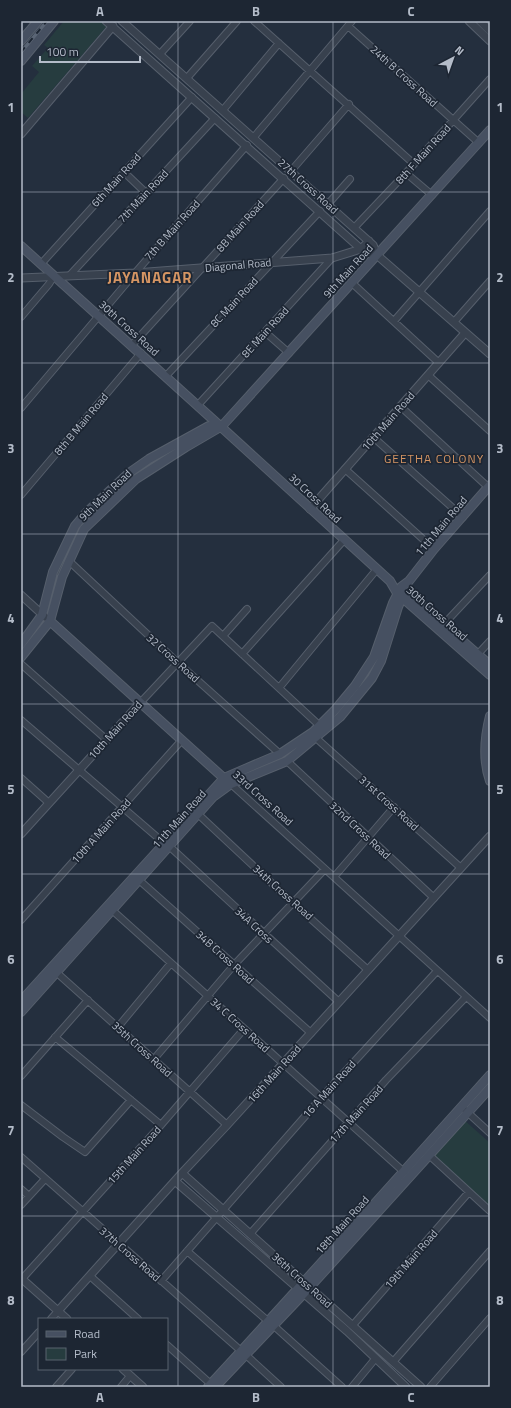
<svg xmlns="http://www.w3.org/2000/svg" width="511" height="1408" font-family="'Titillium Web',sans-serif">
  <style>
    .green { fill: #263c3f }
    .lines { fill: none; stroke-linecap: round; stroke-linejoin: round }
    .minor-casing { stroke: #565f6c; stroke-width: 8 }
    .tertiary-casing { stroke: #565f6c; stroke-width: 9 }
    .secondary-casing { stroke: #565f6c; stroke-width: 10 }
    .minor { stroke: #38414e; stroke-width: 6 }
    .tertiary { stroke: #38414e; stroke-width: 7 }
    .secondary { stroke: #465061; stroke-width: 8 }
    .rail-casing { stroke: #5a6575; stroke-width: 3.5 }
    .rail { stroke: #1d2633; stroke-width: 2; stroke-dasharray: 6; stroke-linecap: butt }
    .grid { fill: none; stroke: #b4bcc9; stroke-width: 1; stroke-opacity: 0.55 }
    .labels { text-anchor: middle; stroke-width: 3.5; stroke-linejoin: round; paint-order: stroke }
    .street-label { font-size: 11px; fill: #b4bcc9; stroke: #1d2633 }
    .neighbourhood-label { font-size: 12px; letter-spacing: 1px; fill: #d59563; stroke: #1d2633 }
    .district-label { font-size: 15px; font-weight: bold; letter-spacing: 1px; fill: #d59563; stroke: #1d2633 }
    .neatline { fill: none; stroke: #b4bcc9; stroke-width: 1.5 }
    .grid-label { font-size: 13px; text-anchor: middle; font-weight: bold; fill: #b4bcc9 }
  </style>
  <rect width="100%" height="100%" fill="#242f3e"/>
  <path class="green" d="M 64,21 L 101,21 L 107,26 L 28,118 L 21,112 L 21,94 L 39,72 L 32,66 L 48,48 L 44,45 Z
    M 463,1119 L 490,1143 L 490,1206 L 431,1153 Z"/>
  <g class="lines">
    <g class="minor-casing">
      <path id="minor" d="M 254,21 L 414,164
        M 348,26 L 479,143
        M 160,54 L 190,21
        M 187,78 L 237,21
        M 223,110 L 279,43
        M 254,137 L 352,21
        M 291,171 L 349,104
        M 124,172 L 146,193
        M 406,173 L 432,195
        M 328,204 L 350,179
        M 354,228 L 406,173 L 490,79
        M 41,264 L 192,97
        M 70,275 L 215,118
        M 352,283 L 439,363
        M 21,317 L 49,284 L 54,276
        M 394,321 L 490,211
        M 454,322 L 490,281
        M 265,332 L 289,353
        M 132,345 L 284,178
        M 428,375 L 490,431
        M 166,376 L 320,211
        M 198,405 L 332,258
        M 400,406 L 488,487
        M 21,408 L 135,273 L 247,145
        M 373,437 L 463,517
        M 345,469 L 434,549
        M 21,495 L 141,353
        M 69,561 L 177,662 L 280,754
        M 444,624 L 490,575
        M 223,636 L 247,609
        M 242,654 L 344,540
        M 478,654 L 490,641
        M 21,664 L 107,740
        M 279,688 L 377,569
        M 140,703 L 212,626 L 320,726
        M 21,720 L 164,843
        M 316,738 L 461,868
        M 287,761 L 434,898
        M 21,778 L 49,803
        M 231,784 L 490,1018
        M 198,814 L 292,902 L 368,970
        M 169,846 L 339,1002
        M 334,877 L 394,807
        M 139,880 L 311,1033
        M 112,910 L 404,1172
        M 21,920 L 181,741
        M 56,972 L 227,1125
        M 118,1027 L 171,963
        M 55,1037 L 161,1125
        M 154,1059 L 234,965 L 325,869
        M 21,1076 L 88,1000
        M 21,1105 L 63,1137 L 85,1152 L 131,1100
        M 465,1110 L 490,1133
        M 429,1155 L 490,1211
        M 21,1157 L 240,1350
        M 21,1189 L 29,1196
        M 21,1205 L 45,1179
        M 250,1234 L 386,1080 L 466,997
        M 187,1251 L 269,1322
        M 90,1276 L 138,1319
        M 21,1280 L 161,1125 L 244,1029
        M 161,1281 L 321,1098 L 437,971
        M 51,1319 L 58,1311
        M 353,1325 L 469,1192
        M 274,1326 L 342,1387
        M 167,1345 L 213,1386
        M 21,1352 L 39,1332
        M 246,1355 L 281,1387
        M 393,1362 L 490,1251
        M 56,1387 L 72,1369
        M 121,1387 L 130,1376
        M 352,1387 L 375,1359
        M 430,1387 L 490,1318"/>
    </g>
    <g class="tertiary-casing">
      <path id="tertiary" d="M 106,21 L 361,249 L 367,253 L 377,255
        M 122,21 L 354,228 L 373,245 L 377,255 L 490,354
        M 469,21 L 490,41
        M 480,21 L 490,31
        M 21,134 L 113,26
        M 21,278 L 135,273 L 332,258 L 361,249 L 369,241
        M 310,509 L 465,333
        M 21,595 L 45,617
        M 21,834 L 140,703
        M 182,1173 L 421,1387
        M 175,1181 L 347,1331 L 406,1387
        M 21,1278 L 67,1319
        M 58,1311 L 182,1173 L 227,1125 L 490,836
        M 123,1369 L 143,1387"/>
    </g>
    <g class="secondary-casing">
      <path id="secondary" d="M 21,41 L 38,21
        M 21,61 L 54,21
        M 21,246 C 145,357 267,469 390,581 L 397,593 L 490,675
        M 402,588 L 490,665
        M 50,621 L 227,781
        M 21,644 L 42,615 L 53,572 L 75,526 L 86,513 L 129,473 L 149,459 L 209,426 L 222,426
        M 21,657 L 50,621 L 62,577 L 84,529 L 136,479 L 186,447 L 222,426 L 490,130
        M 490,716 C 485,736 483,761 490,781
        M 21,1001 L 224,778 L 280,754 L 313,732 L 335,710 L 355,686 L 374,657 L 393,603 L 401,587 L 409,581 L 434,549 L 490,485
        M 21,1012 L 213,797 L 231,784 L 287,761 L 340,717 L 372,678 L 381,661 L 398,607 L 404,593
        M 208,1387 C 303,1284 396,1180 490,1075
        M 215,1387 L 310,1287 L 490,1088"/>
    </g>
    <use href="#minor" class="minor"/>
    <use href="#tertiary" class="tertiary"/>
    <use href="#secondary" class="secondary"/>
    <g class="rail-casing">
      <path id="rail" d="M 21,52 L 47,21"/>
    </g>
    <use href="#rail" class="rail"/>
  </g>
  <path class="grid" d="M 178,21 L 178,1387M 333,21 L 333,1387M 21,192 L 490,192M 21,363 L 490,363M 21,534 L 490,534M 21,704 L 490,704M 21,874 L 490,874M 21,1045 L 490,1045M 21,1216 L 490,1216"/>
  <g class="labels">
    <g class="street-label">
      <text transform="translate(404 76) rotate(42)" y="4">24th B Cross Road</text>
      <text transform="translate(423 154) rotate(-48)" y="4">8th F Main Road</text>
      <text transform="translate(116 180) rotate(-48)" y="4">6th Main Road</text>
      <text transform="translate(308 186) rotate(42)" y="4">27th Cross Road</text>
      <text transform="translate(143 196) rotate(-47)" y="4">7th Main Road</text>
      <text transform="translate(240 226) rotate(-48)" y="4">8B Main Road</text>
      <text transform="translate(172 230) rotate(-48)" y="4">7th B Main Road</text>
      <text transform="translate(238 265) rotate(-5)" y="4">Diagonal Road</text>
      <text transform="translate(348 271) rotate(-48)" y="4">9th Main Road</text>
      <text transform="translate(234 302) rotate(-47)" y="4">8C Main Road</text>
      <text transform="translate(129 328) rotate(42)" y="4">30th Cross Road</text>
      <text transform="translate(265 332) rotate(-48)" y="4">8E Main Road</text>
      <text transform="translate(388 421) rotate(-49)" y="4">10th Main Road</text>
      <text transform="translate(81 424) rotate(-50)" y="4">8th B Main Road</text>
      <text transform="translate(105 495) rotate(-44)" y="4">9th Main Road</text>
      <text transform="translate(315 498) rotate(43)" y="4">30 Cross Road</text>
      <text transform="translate(441 526) rotate(-50)" y="4">11th Main Road</text>
      <text transform="translate(437 613) rotate(41)" y="4">30th Cross Road</text>
      <text transform="translate(173 658) rotate(42)" y="4">32 Cross Road</text>
      <text transform="translate(115 730) rotate(-48)" y="4">10th Main Road</text>
      <text transform="translate(263 798) rotate(42)" y="4">33rd Cross Road</text>
      <text transform="translate(389 803) rotate(42)" y="4">31st Cross Road</text>
      <text transform="translate(179 819) rotate(-48)" y="4">11th Main Road</text>
      <text transform="translate(360 830) rotate(43)" y="4">32nd Cross Road</text>
      <text transform="translate(101 831) rotate(-48)" y="4">10th A Main Road</text>
      <text transform="translate(283 892) rotate(42)" y="4">34th Cross Road</text>
      <text transform="translate(254 925) rotate(43)" y="4">34A Cross</text>
      <text transform="translate(225 957) rotate(42)" y="4">34B Cross Road</text>
      <text transform="translate(240 1025) rotate(42)" y="4">34 C Cross Road</text>
      <text transform="translate(142 1049) rotate(42)" y="4">35th Cross Road</text>
      <text transform="translate(274 1074) rotate(-48)" y="4">16th Main Road</text>
      <text transform="translate(329 1089) rotate(-48)" y="4">16 A Main Road</text>
      <text transform="translate(356 1114) rotate(-48)" y="4">17th Main Road</text>
      <text transform="translate(134 1155) rotate(-48)" y="4">15th Main Road</text>
      <text transform="translate(342 1225) rotate(-48)" y="4">18th Main Road</text>
      <text transform="translate(130 1254) rotate(41)" y="4">37th Cross Road</text>
      <text transform="translate(411 1259) rotate(-49)" y="4">19th Main Road</text>
      <text transform="translate(302 1280) rotate(42)" y="4">36th Cross Road</text>
    </g>
    <g class="neighbourhood-label">
      <text x="434" y="463">GEETHA COLONY</text>
    </g>
    <g class="district-label">
      <text x="150" y="283">JAYANAGAR</text>
    </g>
  </g>
  <rect width="511" height="1408" fill="none" stroke="#1d2633" stroke-width="44"/>
  <rect x="38" y="1318" width="130" height="52" fill="#1d2633" stroke="#59626f"/>
  <rect x="46" y="1331" width="20" height="6" fill="#465061" stroke="#59626f"/>
  <text x="74" y="1338" font-size="12" fill="#b4bcc9">Road</text>
  <rect x="46" y="1348" width="20" height="12" fill="#263c3f" stroke="#59626f"/>
  <text x="74" y="1358" font-size="12" fill="#b4bcc9">Park</text>
  <g transform="translate(453 58) rotate(41)" stroke="#1d2633" stroke-width="3" paint-order="stroke">
  <path d="M0-3L7 15L0 10L-7 15Z" fill="#b4bcc9"/>
  <text y="-6" font-size="11" font-weight="bold" text-anchor="middle" fill="#b4bcc9">N</text>
  </g>
  <path d="M40 56v6h100v-6" fill="none" stroke="#b4bcc9" stroke-width="2"/>
  <text x="46" y="56" font-size="12" fill="#b4bcc9" stroke="#1d2633" stroke-width="3" paint-order="stroke">100 m</text>
  <rect x="22" y="22" width="467" height="1364" class="neatline"/>
  <g class="grid-label">
    <text x="100" y="16">A</text>
    <text x="256" y="16">B</text>
    <text x="411" y="16">C</text>
    <text x="11" y="112">1</text>
    <text x="500" y="112">1</text>
    <text x="11" y="282">2</text>
    <text x="500" y="282">2</text>
    <text x="11" y="453">3</text>
    <text x="500" y="453">3</text>
    <text x="11" y="623">4</text>
    <text x="500" y="623">4</text>
    <text x="11" y="794">5</text>
    <text x="500" y="794">5</text>
    <text x="11" y="964">6</text>
    <text x="500" y="964">6</text>
    <text x="11" y="1135">7</text>
    <text x="500" y="1135">7</text>
    <text x="11" y="1305">8</text>
    <text x="500" y="1305">8</text>
    <text x="100" y="1402">A</text>
    <text x="256" y="1402">B</text>
    <text x="411" y="1402">C</text>
  </g>
</svg>
